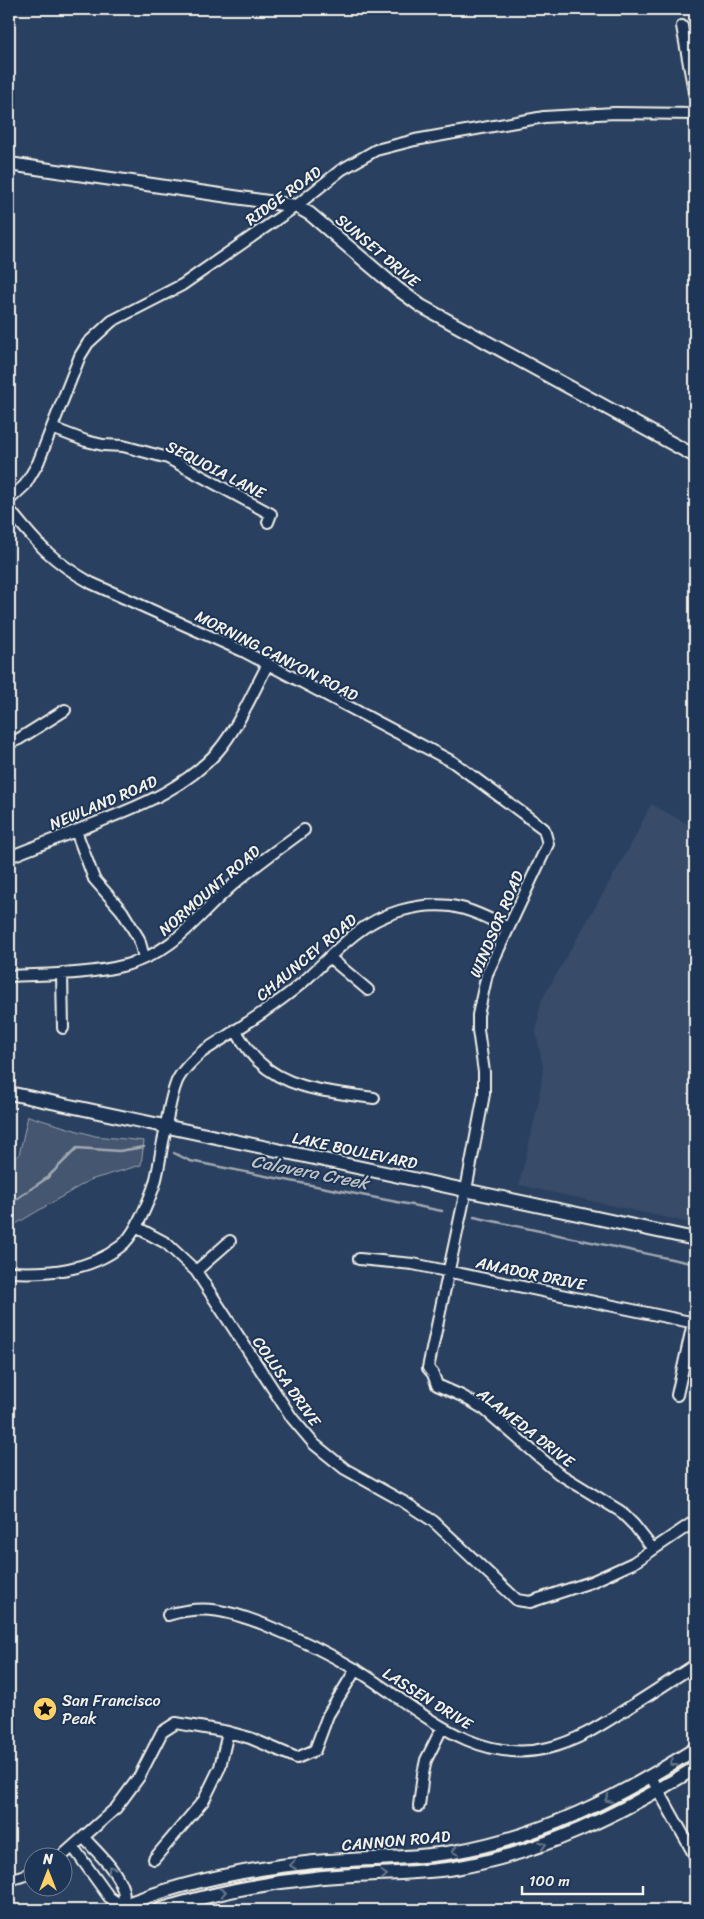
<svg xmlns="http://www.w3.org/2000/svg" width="704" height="1919" font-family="Sriracha,sans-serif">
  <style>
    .built { fill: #374c69 }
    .green { fill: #445771; stroke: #9ca4ac }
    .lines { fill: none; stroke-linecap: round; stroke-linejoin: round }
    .stream { stroke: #a1a8b0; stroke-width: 2.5 }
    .minor-casing { stroke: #f4f1e8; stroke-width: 14 }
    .major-casing { stroke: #f4f1e8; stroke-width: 16 }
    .minor { stroke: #1d3557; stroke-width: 10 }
    .major { stroke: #1d3557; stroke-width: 12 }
    .oneway { stroke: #68778a }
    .labels { text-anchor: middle; stroke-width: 4; stroke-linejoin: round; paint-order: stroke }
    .street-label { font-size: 16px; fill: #f4f1e8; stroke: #1d3557 }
    .poi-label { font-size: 16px; fill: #f4f1e8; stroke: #1d3557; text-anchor: start }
    .water-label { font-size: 18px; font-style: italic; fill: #bdc1c2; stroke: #1d3557 }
  </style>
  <rect width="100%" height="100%" fill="#2a4060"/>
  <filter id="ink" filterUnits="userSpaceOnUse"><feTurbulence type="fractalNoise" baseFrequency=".02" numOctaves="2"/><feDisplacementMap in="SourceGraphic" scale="10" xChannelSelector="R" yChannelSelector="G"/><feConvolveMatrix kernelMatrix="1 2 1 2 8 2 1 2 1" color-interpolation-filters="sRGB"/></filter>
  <g filter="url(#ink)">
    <path class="built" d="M 651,804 L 695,828 L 695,1224 L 519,1185 L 539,1101 L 543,1067 L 536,1032 L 541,1001 L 632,843 Z"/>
    <path class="green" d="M 28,1116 L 95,1136 L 144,1141 L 141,1165 L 90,1180 L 9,1228 L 9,1162 L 19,1155 Z"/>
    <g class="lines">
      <path class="stream" d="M 174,1153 L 190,1161 L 442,1211
        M 9,1204 L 47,1178 L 77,1148 L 119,1151 L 144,1147
        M 474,1217 L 695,1264"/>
      <g class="minor-casing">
        <path id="minor" d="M 682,26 L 695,97
          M 52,428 L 86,441 L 103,445 L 123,446 L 168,458 L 271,514 L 268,522
          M 9,500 L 25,485 L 38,463 L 80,356 L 88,343 L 112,321 L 182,285 L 296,206 L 341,170 L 376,150 L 415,140 L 544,117 L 615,113 L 695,114
          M 9,509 C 36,543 52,561 91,583 L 245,652 L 453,762 L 544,829 L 548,844 L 487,974 L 478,1015 L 478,1030 L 484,1072 L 484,1094 L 466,1190 L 428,1368 L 433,1374 L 437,1385 L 462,1396 L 484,1409 L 558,1473 L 620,1511 L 634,1525 L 653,1549
          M 9,743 L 19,739 L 65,710
          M 76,831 L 94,879 L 122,911 L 139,939 L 144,957
          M 9,857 C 40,845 71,833 101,821 C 145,804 187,786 218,751 C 237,729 254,690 268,664
          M 329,957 L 368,990
          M 62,973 L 63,1028
          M 9,976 C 47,974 89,975 126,965 C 174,951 192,922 226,891 C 250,868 278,850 304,830
          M 235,1030 C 242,1040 249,1053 258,1061 C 289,1091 334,1092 374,1098
          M 136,1227 L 166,1243 L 196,1271 L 292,1418 L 314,1444 L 345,1469 L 404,1502 L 433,1521 L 517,1600 L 530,1602 L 591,1582 L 633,1563 L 695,1521
          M 359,1259 L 413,1264 L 695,1323
          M 196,1271 L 230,1241
          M 9,1272 C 48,1274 89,1271 121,1246 C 135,1235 147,1205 153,1189 C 159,1173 160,1154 164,1137 C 167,1119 170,1098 177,1081 C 182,1070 193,1060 202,1052 C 236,1030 271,1009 302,983 C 320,967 336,949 355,934 C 381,913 418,902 451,906 C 471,909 490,919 508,928
          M 677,1395 L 693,1323
          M 168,1615 C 205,1604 229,1611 263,1624 C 295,1637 325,1651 355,1669 C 414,1704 472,1767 548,1748 C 578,1741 603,1724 628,1708 C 651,1694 673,1679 695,1665
          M 651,1777 L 695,1856
          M 419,1806 L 423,1774 L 426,1760 L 442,1728
          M 84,1838 C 98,1853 117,1870 123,1890 C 125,1895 123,1901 122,1906
          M 73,1847 L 109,1897 L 122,1906
          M 62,1856 L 116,1808 L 139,1777 L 162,1732 L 176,1723 L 228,1732 L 250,1738 L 297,1758 L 315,1750 L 328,1715 L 356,1669
          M 154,1859 L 204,1800 L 220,1767 L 228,1732
          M 9,1880 L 32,1873"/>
      </g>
      <g class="major-casing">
        <path id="major" d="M 9,164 L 296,206 L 310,214 L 398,289 L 421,306 L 695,456
          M 9,1093 L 695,1239
          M 112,1910 C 176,1883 245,1869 314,1862 C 360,1858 407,1860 453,1852 C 541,1837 621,1796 695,1749
          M 159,1910 C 210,1894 261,1883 315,1878 C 362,1873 408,1875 455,1868 C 542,1853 621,1814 695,1768"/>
      </g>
      <use href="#minor" class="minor"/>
      <use href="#major" class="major"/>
    </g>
    <defs><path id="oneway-chevron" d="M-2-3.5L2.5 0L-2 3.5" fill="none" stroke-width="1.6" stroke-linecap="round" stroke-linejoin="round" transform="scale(1.25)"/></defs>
    <g class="oneway">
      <use href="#oneway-chevron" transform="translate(673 1763) rotate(147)"/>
      <use href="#oneway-chevron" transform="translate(608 1799) rotate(153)"/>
      <use href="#oneway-chevron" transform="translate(543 1845) rotate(-17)"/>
      <use href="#oneway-chevron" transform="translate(455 1851) rotate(170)"/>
      <use href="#oneway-chevron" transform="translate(293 1865) rotate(173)"/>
      <use href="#oneway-chevron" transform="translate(111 1869) rotate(-123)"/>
      <use href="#oneway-chevron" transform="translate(384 1875) rotate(-3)"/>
      <use href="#oneway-chevron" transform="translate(223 1892) rotate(-13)"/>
    </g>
  </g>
  <defs>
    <g id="sight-disc" transform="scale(1.25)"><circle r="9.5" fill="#ffd166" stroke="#1d3557"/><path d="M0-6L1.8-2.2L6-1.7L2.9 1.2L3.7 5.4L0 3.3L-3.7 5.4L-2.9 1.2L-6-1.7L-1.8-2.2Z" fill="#111"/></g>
  </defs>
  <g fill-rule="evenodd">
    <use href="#sight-disc" x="45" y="1709"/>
  </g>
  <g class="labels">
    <g class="street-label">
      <text transform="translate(283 195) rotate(-36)" y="6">RIDGE ROAD</text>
      <text transform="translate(378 250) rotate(40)" y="6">SUNSET DRIVE</text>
      <text transform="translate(216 469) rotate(27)" y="6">SEQUOIA LANE</text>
      <text transform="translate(277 655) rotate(27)" y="6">MORNING CANYON ROAD</text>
      <text transform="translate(103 802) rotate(-23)" y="6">NEWLAND ROAD</text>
      <text transform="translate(209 890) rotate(-41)" y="6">NORMOUNT ROAD</text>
      <text transform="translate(496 924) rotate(-67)" y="6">WINDSOR ROAD</text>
      <text transform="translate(306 957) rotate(-40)" y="6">CHAUNCEY ROAD</text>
      <text transform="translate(355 1150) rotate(12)" y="6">LAKE BOULEVARD</text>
      <text transform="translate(531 1273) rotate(12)" y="6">AMADOR DRIVE</text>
      <text transform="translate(287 1381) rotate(55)" y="6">COLUSA DRIVE</text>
      <text transform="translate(526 1427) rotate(38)" y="6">ALAMEDA DRIVE</text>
      <text transform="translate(428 1698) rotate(32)" y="6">LASSEN DRIVE</text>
      <text transform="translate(396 1840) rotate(-5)" y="6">CANNON ROAD</text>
    </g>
    <g class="poi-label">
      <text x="62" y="1706">San Francisco<tspan x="62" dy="18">Peak</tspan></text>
    </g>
    <g class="water-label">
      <text transform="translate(310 1172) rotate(11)" y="6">Calavera Creek</text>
    </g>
  </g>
  <rect width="704" height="1919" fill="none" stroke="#1d3557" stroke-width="30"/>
  <rect x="15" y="15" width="674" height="1889" fill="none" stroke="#f4f1e8" stroke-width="2" filter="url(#ink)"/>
  <g transform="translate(48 1872)"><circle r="24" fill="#1d3557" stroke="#738091"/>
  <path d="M0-4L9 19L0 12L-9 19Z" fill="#ffd166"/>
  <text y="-8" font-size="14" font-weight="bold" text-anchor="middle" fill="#f4f1e8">N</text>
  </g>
  <path d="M522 1886v8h121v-8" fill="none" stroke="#f4f1e8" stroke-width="2.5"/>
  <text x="529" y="1886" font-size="15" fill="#f4f1e8" stroke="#1d3557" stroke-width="4" paint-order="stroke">100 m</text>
</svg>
